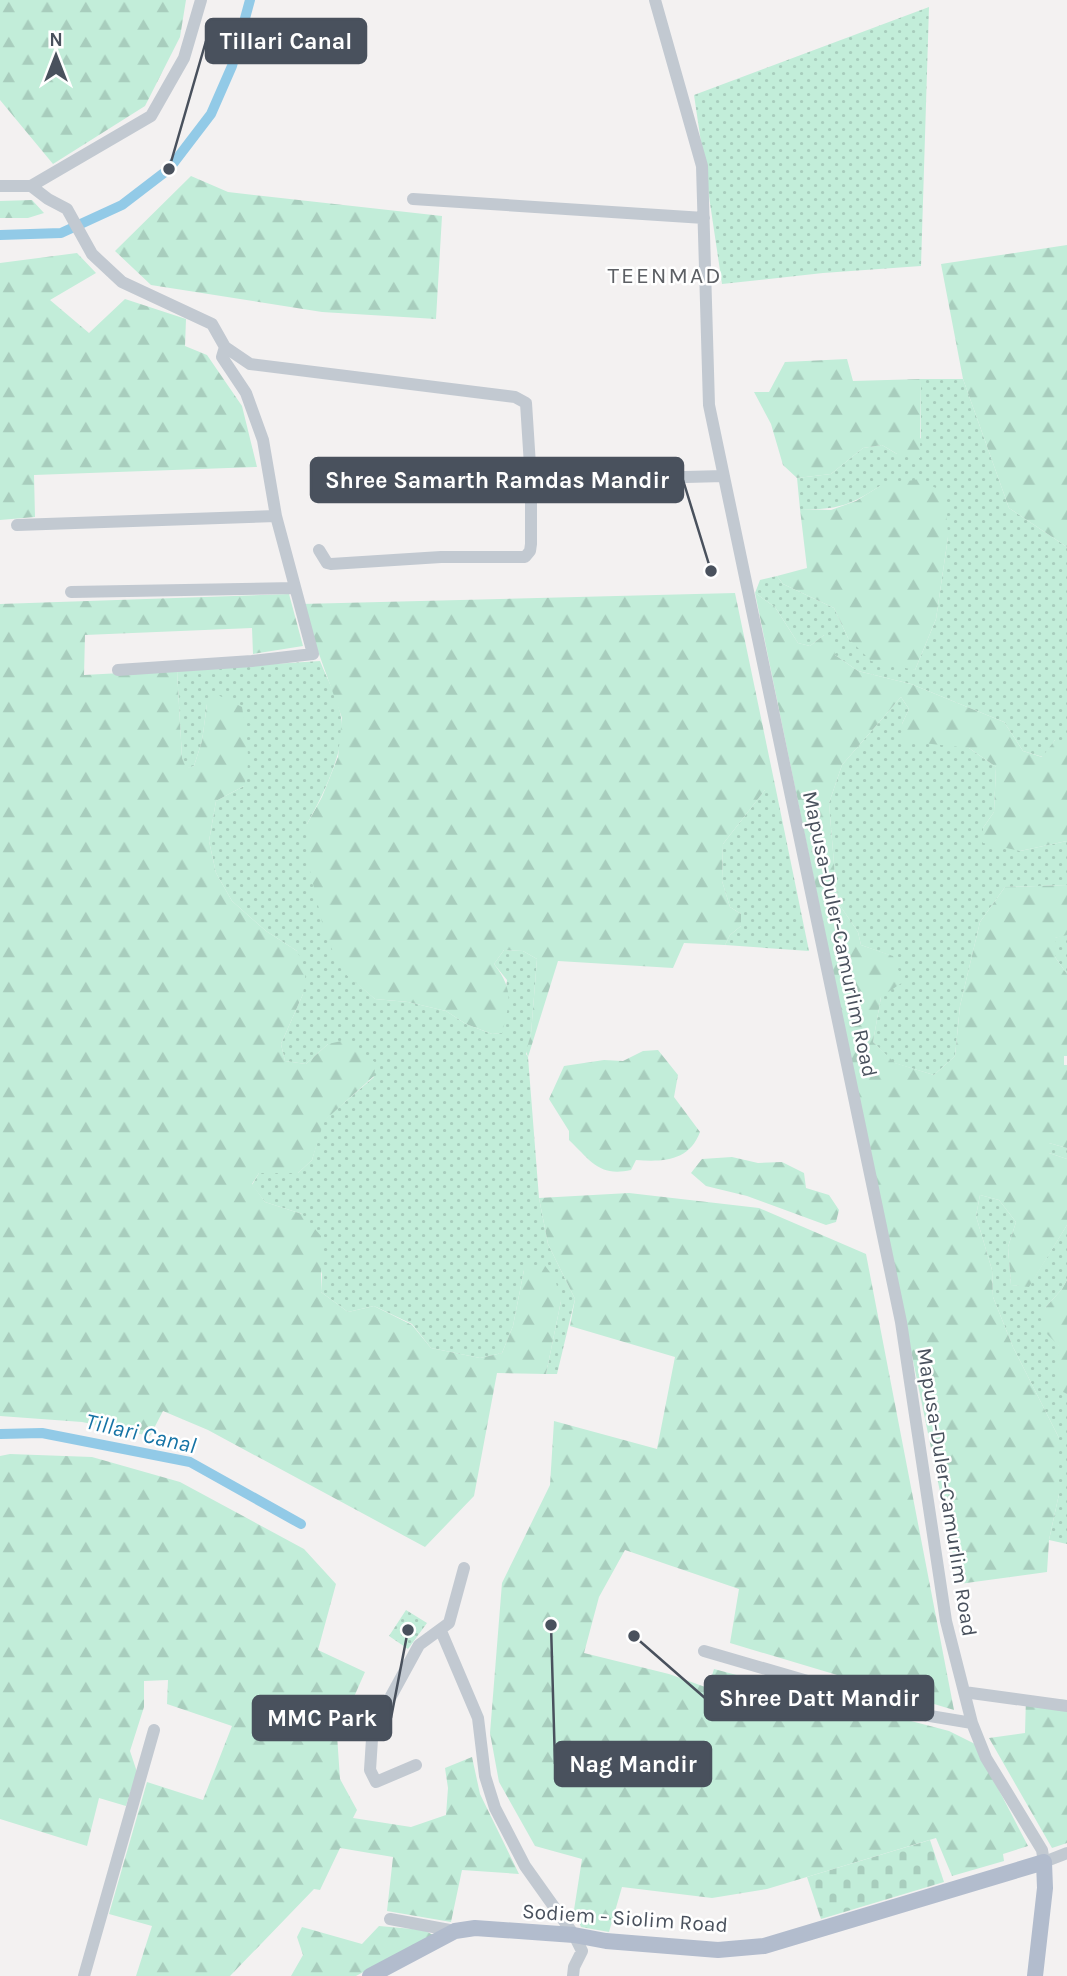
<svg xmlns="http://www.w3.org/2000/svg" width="1067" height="1976" font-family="Karla,sans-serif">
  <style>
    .grass { fill: url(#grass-dots) }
    .forest { fill: url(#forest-firs) }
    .cemetery { fill: url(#cemetery-stones) }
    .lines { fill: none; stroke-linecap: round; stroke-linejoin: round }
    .canal { stroke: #92cae7; stroke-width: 10 }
    .minor { stroke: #c2c9d1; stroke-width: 12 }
    .major { stroke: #b2bccd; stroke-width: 16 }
    .labels { text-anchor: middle; stroke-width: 5; stroke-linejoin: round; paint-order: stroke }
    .street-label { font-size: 21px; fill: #49515d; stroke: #fff }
    .neighbourhood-label { font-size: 23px; letter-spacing: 2px; fill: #5d6065; stroke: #fff }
    .water-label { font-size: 23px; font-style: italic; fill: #1573a5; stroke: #fff }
    .leader { fill: none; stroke: #49515d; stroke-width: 2.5 }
    .callout-dot { fill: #49515d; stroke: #fff; stroke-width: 2.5 }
    .callout { fill: #49515d; stroke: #49515d; stroke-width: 2.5 }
    .callout-label { font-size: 23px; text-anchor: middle; font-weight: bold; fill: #fff }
  </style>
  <defs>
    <pattern id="grass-dots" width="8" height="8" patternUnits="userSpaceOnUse" patternTransform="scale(1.75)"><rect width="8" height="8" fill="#c2edd9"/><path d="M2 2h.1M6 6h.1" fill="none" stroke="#a8cdbd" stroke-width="1.8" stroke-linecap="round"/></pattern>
    <pattern id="forest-firs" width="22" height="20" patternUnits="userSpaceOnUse" patternTransform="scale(1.75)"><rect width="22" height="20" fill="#c2edd9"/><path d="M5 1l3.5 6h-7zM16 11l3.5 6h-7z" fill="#a8cdbd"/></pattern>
    <pattern id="cemetery-stones" width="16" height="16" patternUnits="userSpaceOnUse" patternTransform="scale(1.75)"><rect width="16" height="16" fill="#c2edd9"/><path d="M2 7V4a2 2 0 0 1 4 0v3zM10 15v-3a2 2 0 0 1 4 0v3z" fill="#a8cdbd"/></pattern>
  </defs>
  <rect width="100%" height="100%" fill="#f3f1f1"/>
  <path class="grass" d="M 929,7 L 921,266 L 823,273 L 722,284 L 694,95 Z
    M 921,379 L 963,379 L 1009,508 L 1067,547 L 1067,740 L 1055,740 L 1043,757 L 1023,751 L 1004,722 L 911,684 L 858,671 L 835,655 L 824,635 L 810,646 L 798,643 L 775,607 L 755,593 L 760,580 L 777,576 L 783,584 L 834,608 L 848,638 L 915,670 L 936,619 L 948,537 L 880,486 C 849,506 837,510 800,509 L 797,478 L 831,474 L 863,448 L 882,445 L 897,454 L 921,438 Z
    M 320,661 C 327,679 338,698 341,717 C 347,748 322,797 307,824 L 343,971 L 375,999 L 408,1002 L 446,1011 L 466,1024 L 492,1034 L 501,1033 L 507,980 L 494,964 L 504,950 L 523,951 L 537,959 L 531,1034 L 526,1054 L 528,1057 L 539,1198 L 548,1244 L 575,1299 L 557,1374 L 546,1374 L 561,1301 L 524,1270 L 513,1326 L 502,1353 L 480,1358 L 431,1348 L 412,1324 L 374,1306 L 348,1312 L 321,1292 L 322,1274 L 302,1214 L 265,1202 L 252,1185 L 259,1173 L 298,1173 L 312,1160 L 323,1121 L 374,1077 L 328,1044 L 306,1064 L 285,1061 L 281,1044 L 303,994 L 297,951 L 266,931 L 232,901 L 216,873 L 209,841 L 216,801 L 244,786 L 207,704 L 202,741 L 194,766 L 185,769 L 182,758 L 177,670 Z
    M 901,697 L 909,709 L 902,724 L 969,748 L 996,767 L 994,812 L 983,828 L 1020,851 L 1067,841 L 1067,885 L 1005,887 L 980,922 L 960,1006 L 955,1056 L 934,1075 L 894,1063 L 873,1042 L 881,997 L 892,956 L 861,945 L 858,932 L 839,904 L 835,876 L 829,803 L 842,765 Z
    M 765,790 L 776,790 L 809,951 L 725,945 L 730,935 L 741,926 L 741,914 L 730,907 L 722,881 L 723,844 Z
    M 1066,934 L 1067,935 L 1067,974 L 1055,957 L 1055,938 Z
    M 1049,1143 L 1067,1148 L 1067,1159 L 1049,1153 Z
    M 980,1195 L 999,1200 L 1016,1222 L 1008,1247 L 1011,1285 L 1029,1286 L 1067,1225 L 1067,1280 L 1062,1289 L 1045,1308 L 1059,1346 L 1059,1389 L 1067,1394 L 1067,1544 L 1049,1540 L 1059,1494 L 1059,1438 L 1013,1347 L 993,1297 L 992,1270 L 976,1216 Z
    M 406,1610 L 427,1623 L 408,1649 L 389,1636 Z"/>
  <path class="forest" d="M 0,0 L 186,0 L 180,37 L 145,106 L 53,164 L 0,100 Z
    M 191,176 L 228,192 L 442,216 L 436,319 L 322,312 L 151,285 L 115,251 Z
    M 32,200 L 44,213 L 28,218 L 0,218 L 0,201 Z
    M 1067,245 L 1067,547 L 1009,508 L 963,379 L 941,264 Z
    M 77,253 L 96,273 L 50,300 L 89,333 L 125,299 L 186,319 L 185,346 L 207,355 L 242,406 L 257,467 L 34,475 L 35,517 L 0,520 L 0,263 Z
    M 847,359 L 853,381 L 921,379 L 920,458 L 897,454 L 882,445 L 863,448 L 831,474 L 797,478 L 783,465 L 771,424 L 754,392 L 769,392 L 785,362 Z
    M 919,479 L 945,493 L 948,537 L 936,619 L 915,670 L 871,661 L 848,638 L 834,608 L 783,584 L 777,576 L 807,568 L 800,509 L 831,510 L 856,501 L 880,486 Z
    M 735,593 L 776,790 L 765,790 L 723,844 L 722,881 L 730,907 L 741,914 L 741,926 L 730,935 L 725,945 L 684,943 L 673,968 L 558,961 L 528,1057 L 526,1051 L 531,1034 L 537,959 L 523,951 L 504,950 L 494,964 C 514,990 510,1002 502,1033 L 492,1034 L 466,1024 L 446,1011 L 408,1002 L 375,999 L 343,972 L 325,935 L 307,858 L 307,824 L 322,797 L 338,757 L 342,718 L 301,604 Z
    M 755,593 L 775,607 L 798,643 L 810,646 L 824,635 L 832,638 L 835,655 L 858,671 L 911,684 L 1004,722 L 1023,751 L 1042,757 L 1055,740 L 1067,740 L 1067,841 L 1020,851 L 983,843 L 983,828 L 994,812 L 996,767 L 969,748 L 904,741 L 902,724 L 909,709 L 901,697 L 842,765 L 829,803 L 835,876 L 839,904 L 858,932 L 861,945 L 893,956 L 903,982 L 881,997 L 873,1042 L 895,1063 L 934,1075 L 955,1056 L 960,1006 L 980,922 L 1005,887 L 1067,885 L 1067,935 L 1055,938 L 1055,957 L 1067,974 L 1067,1056 L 1064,1056 L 1064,1065 L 1067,1065 L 1067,1148 L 1049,1143 L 1049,1153 L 1067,1159 L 1067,1225 L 1029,1287 L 1011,1285 L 1008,1247 L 1016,1222 L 999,1200 L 980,1195 L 976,1216 L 992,1270 L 993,1297 L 1013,1347 L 1059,1438 L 1059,1494 L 1049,1540 L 1047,1572 L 959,1584 Z
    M 289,594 L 303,646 L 253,654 L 252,628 L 85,635 L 84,675 L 177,670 L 182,758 L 186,768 L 194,766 L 202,741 L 207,704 L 218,695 L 242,707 C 246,732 252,762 244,786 L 216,801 L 209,841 L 216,873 L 232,901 L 266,931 L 297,951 L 306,971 L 303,994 L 281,1044 L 285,1061 L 306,1064 L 328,1044 L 346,1040 L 376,1063 L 374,1076 L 324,1121 L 312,1160 L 298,1173 L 259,1173 L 252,1184 L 265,1202 L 302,1214 L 321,1236 L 321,1292 L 348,1312 L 374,1306 L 412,1325 L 431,1348 L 480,1358 L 502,1353 L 513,1326 L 524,1270 L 543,1263 L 555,1279 L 561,1301 L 546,1374 L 497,1373 L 474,1496 L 425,1547 L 208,1430 L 163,1411 L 150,1436 L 82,1422 L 0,1416 L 0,604 Z
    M 658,1050 L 678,1075 L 674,1097 L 700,1132 C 689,1161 664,1162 636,1160 L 631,1170 C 599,1177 591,1161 569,1140 L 569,1131 L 549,1099 L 564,1066 L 604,1060 L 623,1061 L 643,1051 Z
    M 732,1157 L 758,1163 L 782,1162 L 804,1173 L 806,1188 L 829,1195 L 839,1210 L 836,1222 L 826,1225 L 747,1196 L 706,1186 L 691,1173 L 702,1159 Z
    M 629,1193 L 759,1208 L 866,1254 L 954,1710 L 730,1643 L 739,1589 L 625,1550 L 599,1597 L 584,1653 L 669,1674 L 708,1688 L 714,1669 L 949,1731 L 975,1744 L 1028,1846 L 1003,1854 L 1004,1861 L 952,1876 L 936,1838 L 767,1889 L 712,1898 L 622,1887 L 609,1932 L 581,1927 L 574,1910 L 582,1859 L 535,1846 L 499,1782 L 490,1733 L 502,1583 L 550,1485 L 554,1421 L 657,1449 L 675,1357 L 570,1326 L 575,1299 L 548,1244 L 539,1198 Z
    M 1067,1280 L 1067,1394 L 1059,1390 L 1059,1346 L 1040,1327 L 1045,1308 L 1062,1289 Z
    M 10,1454 L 92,1457 L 180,1482 L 304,1549 L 336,1584 L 318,1650 L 365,1672 L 337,1735 L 340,1779 L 357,1810 L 353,1818 L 411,1827 L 446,1815 L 448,1788 L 445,1768 L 472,1757 L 480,1794 L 519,1874 L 462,1870 L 451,1922 L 387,1911 L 393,1857 L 340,1848 L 320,1890 L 314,1889 L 230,1976 L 136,1976 L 152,1926 L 109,1914 L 147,1782 L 203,1800 L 232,1726 L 167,1704 L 168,1680 L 144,1681 L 144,1707 L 130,1751 L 137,1772 L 126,1806 L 99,1798 L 87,1846 L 0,1819 L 0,1456 Z
    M 1026,1697 L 1067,1700 L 1067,1843 L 1052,1848 L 989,1738 L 1025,1733 Z
    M 379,1926 L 424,1930 L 433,1935 L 356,1976 L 291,1976 L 303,1955 L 297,1937 L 302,1927 L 362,1944 Z"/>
  <path class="cemetery" d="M 930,1840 L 944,1882 L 821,1919 L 807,1877 Z"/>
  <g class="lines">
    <path class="canal" d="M 0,235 L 61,233 L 122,205 L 169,169 L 211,114 L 232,66 L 250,0
      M 0,1434 L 42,1433 L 190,1462 L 301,1524"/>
    <path class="minor" d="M 655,0 L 702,166 L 709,405 L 901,1322 L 946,1621 L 972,1723 L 986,1758 L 1042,1850 L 1044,1862 L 1067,1853
      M 0,186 L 31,186 L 151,116 L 184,58 L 201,0
      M 31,186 L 48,199 L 67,209 L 92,254 L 122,282 L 212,324 L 225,347 L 250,364 L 515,397 L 526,403 L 531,481 L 724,476
      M 413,199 L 704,218
      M 17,525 L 276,516
      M 319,550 L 327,563 L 331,564 L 441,557 L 525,557 L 530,551 L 531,544 L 531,481
      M 71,592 L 295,588
      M 118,670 L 252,661 L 313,654 L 276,516 L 263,440 L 246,393 L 222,357 L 225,347
      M 441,1631 L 478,1718 L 485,1776 L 495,1808 L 525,1866 L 574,1935 L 582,1951 L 574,1967 L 573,1976
      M 704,1651 L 924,1715 L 972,1723
      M 964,1692 L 1067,1706
      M 416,1765 L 376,1782 L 370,1770 L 372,1739 L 384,1709 L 419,1645 L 449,1623 L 464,1568
      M 390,1919 L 455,1931
      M 84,1976 L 154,1730"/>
    <path class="major" d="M 370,1976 L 455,1931 L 475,1928 L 574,1935 L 606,1941 L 718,1950 L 764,1946 L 1044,1862 L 1045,1888 L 1035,1976"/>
  </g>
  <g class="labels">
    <g class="street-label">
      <text transform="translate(840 934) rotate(78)" y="7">Mapusa-Duler-Camurlim Road</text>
      <text transform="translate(947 1492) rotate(81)" y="7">Mapusa-Duler-Camurlim Road</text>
      <text transform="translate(625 1918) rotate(4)" y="7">Sodiem - Siolim Road</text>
    </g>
    <g class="neighbourhood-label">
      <text x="665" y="283">TEENMAD</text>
    </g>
    <g class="water-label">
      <text transform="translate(141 1433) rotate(13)" y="8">Tillari Canal</text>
    </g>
  </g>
  <path class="leader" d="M169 169L206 41M711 571L683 480M634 1636L705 1698M408 1630L391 1718M551 1625L555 1764"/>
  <g class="callout-dot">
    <circle cx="169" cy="169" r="7"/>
    <circle cx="711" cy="571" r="7"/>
    <circle cx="634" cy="1636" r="7"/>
    <circle cx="408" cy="1630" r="7"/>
    <circle cx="551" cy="1625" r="7"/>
  </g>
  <g class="callout">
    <rect x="206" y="19" width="160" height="44" rx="7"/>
    <rect x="311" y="458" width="372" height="44" rx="7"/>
    <rect x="705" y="1676" width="228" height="44" rx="7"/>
    <rect x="253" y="1696" width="138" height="44" rx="7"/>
    <rect x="555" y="1742" width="156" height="44" rx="7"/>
  </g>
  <g class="callout-label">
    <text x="286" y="49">Tillari Canal</text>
    <text x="497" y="488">Shree Samarth Ramdas Mandir</text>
    <text x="819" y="1706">Shree Datt Mandir</text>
    <text x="322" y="1726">MMC Park</text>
    <text x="633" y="1772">Nag Mandir</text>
  </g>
  <g transform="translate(56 56)" stroke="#ffffff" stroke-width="5" paint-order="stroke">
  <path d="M0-5L12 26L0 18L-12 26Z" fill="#49515d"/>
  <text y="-10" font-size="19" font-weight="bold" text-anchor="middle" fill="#49515d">N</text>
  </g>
</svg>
